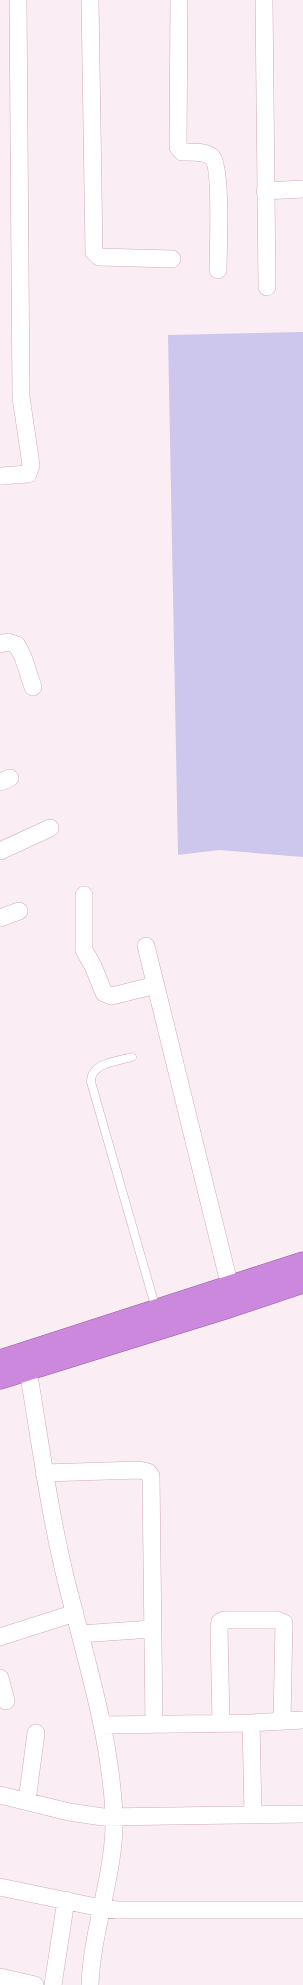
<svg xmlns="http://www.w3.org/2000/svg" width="303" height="1985" font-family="Overpass,sans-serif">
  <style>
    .water { fill: #cdc7ed }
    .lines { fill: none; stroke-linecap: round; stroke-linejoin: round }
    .lane-casing { stroke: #cdacbd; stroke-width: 9 }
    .street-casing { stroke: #cdacbd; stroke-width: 18 }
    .highway-casing { stroke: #91629b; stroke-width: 23 }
    .lane { stroke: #fff; stroke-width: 8 }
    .street { stroke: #fff; stroke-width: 17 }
    .highway { stroke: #cb88dd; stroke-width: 22 }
  </style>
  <rect width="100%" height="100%" fill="#fbedf4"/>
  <path class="water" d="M 303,332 L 303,857 L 219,850 L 178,855 L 168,335 Z"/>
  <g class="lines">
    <g class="lane-casing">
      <path id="lane" d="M 132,1057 C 118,1061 90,1063 91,1082 L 156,1309"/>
    </g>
    <g class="street-casing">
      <path id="street" d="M 90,0 L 94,252 L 99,257 L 172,259
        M 179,0 L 178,147 L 182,152 C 192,152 205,151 212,157 C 222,167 218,252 218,270
        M 264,0 L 267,287
        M 265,191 L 303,189
        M 0,476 L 28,474 L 31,465 L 21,397 L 18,0
        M 0,644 L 8,642 L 17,645 L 23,657 L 33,687
        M 0,782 L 10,778
        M 0,851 L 50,828
        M 84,895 L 84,950 L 93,966 L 104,993 L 112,996 L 156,985
        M 0,918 L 19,911
        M 146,946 L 230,1287
        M 28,1370 C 40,1440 49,1511 66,1580 C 85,1657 110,1734 114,1814 C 116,1872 92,1927 90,1985
        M 44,1473 L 139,1470 L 148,1472 L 151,1476 L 154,1725
        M 80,1634 L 152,1629
        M 0,1637 L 75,1613
        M 0,1678 L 6,1701
        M 221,1723 L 219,1628 L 220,1622 L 224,1620 L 277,1620 L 284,1623 L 282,1721
        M 251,1723 L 253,1813
        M 102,1725 L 251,1723 L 303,1720
        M 0,1795 L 69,1812 L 103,1817 L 303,1814
        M 27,1801 L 36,1733
        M 0,1887 L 101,1908 L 118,1910 L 303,1910
        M 0,1977 L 35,1985
        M 53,1985 L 66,1900"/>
    </g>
    <g class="highway-casing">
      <path id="highway" d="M 0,1361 L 303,1263
        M 0,1378 L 225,1308 L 303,1282"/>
    </g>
    <use href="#lane" class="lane"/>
    <use href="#street" class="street"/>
    <use href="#highway" class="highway"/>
  </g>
</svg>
